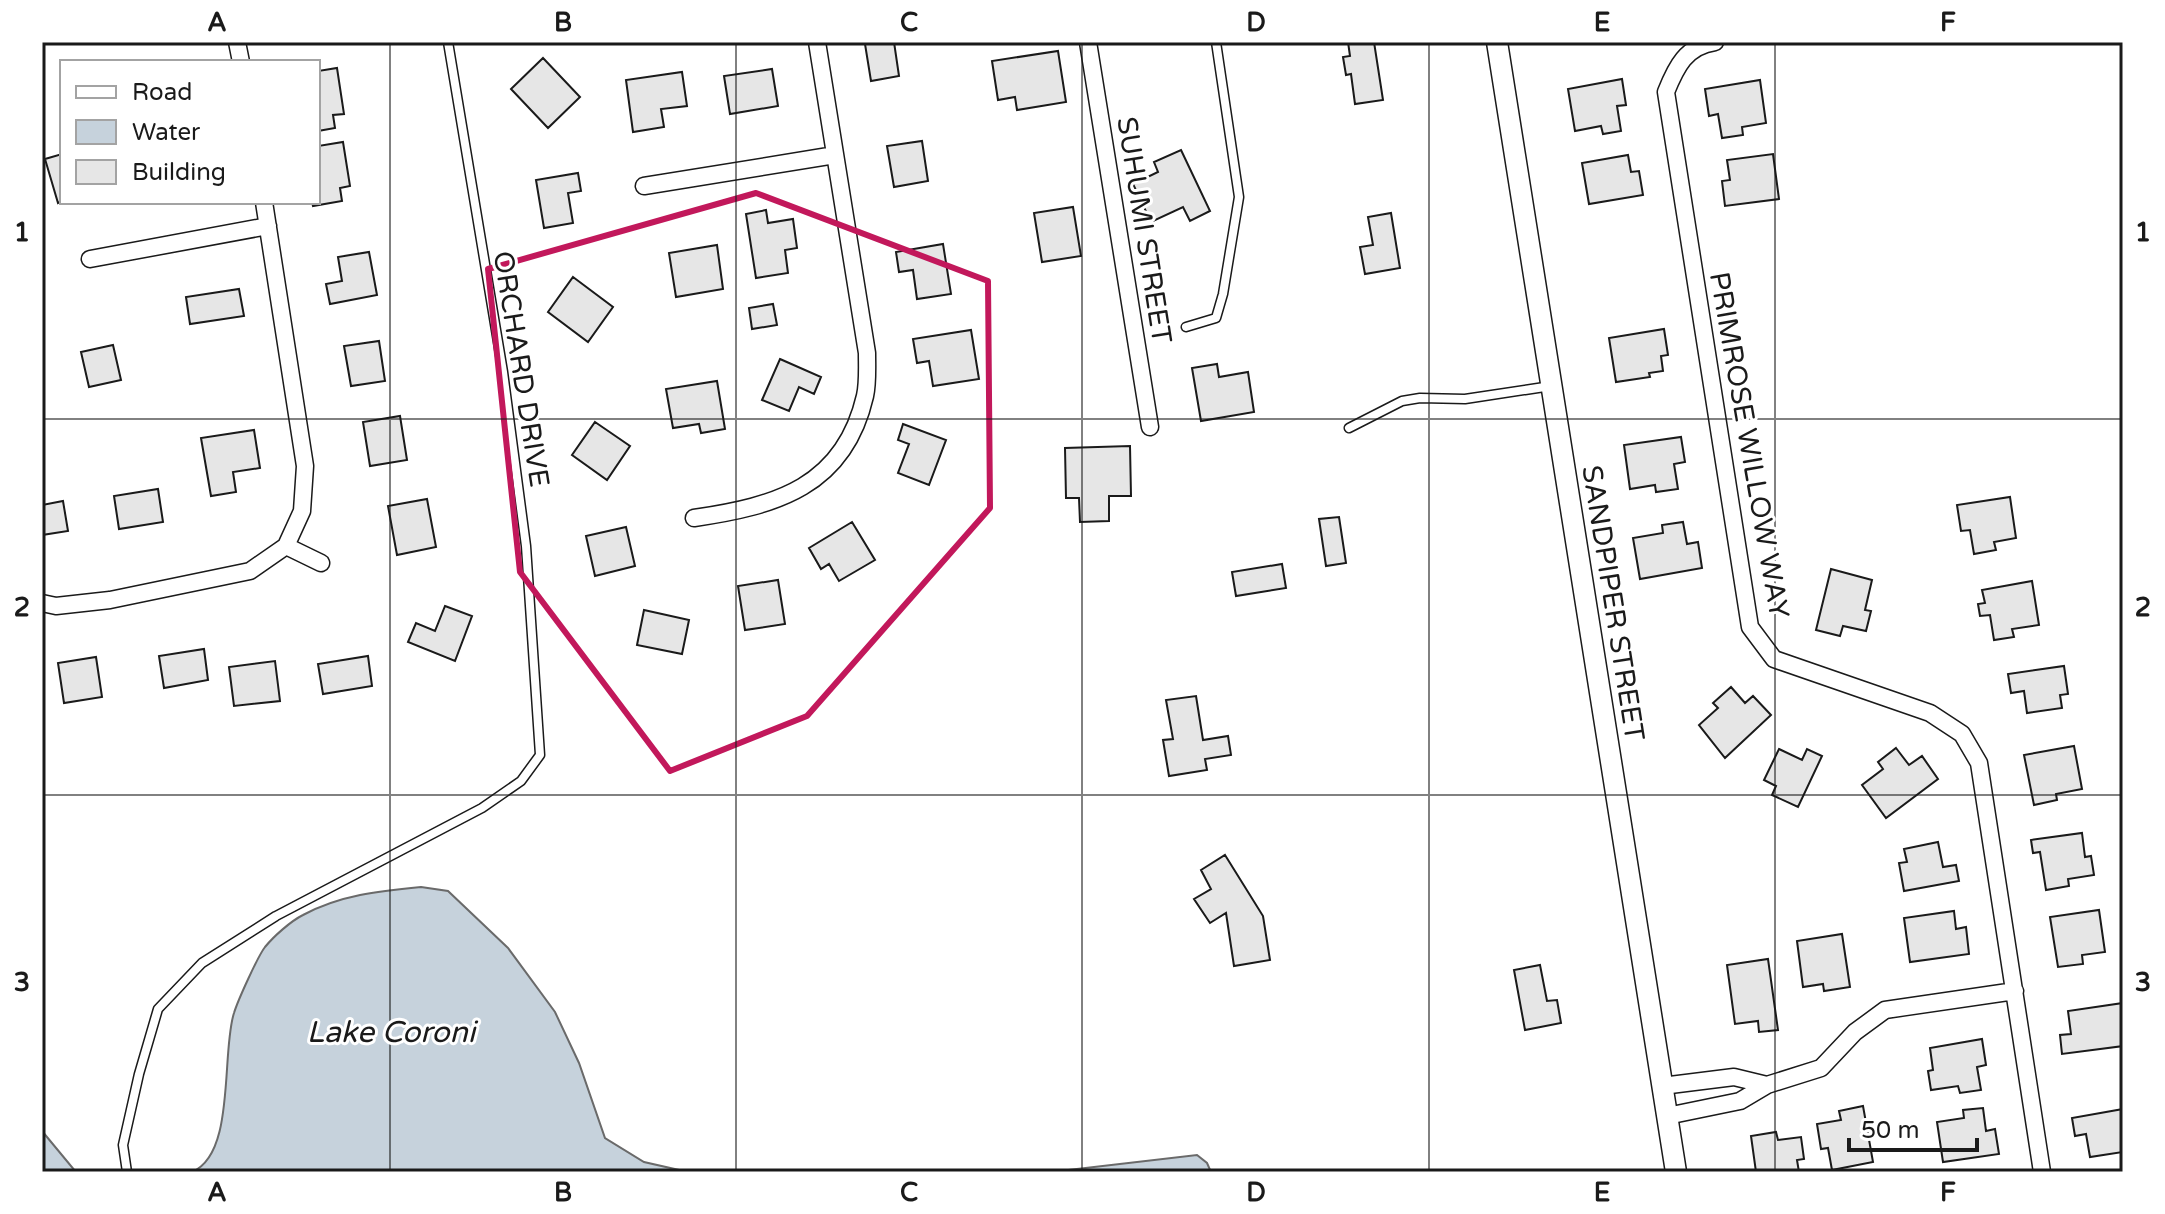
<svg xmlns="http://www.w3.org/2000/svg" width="2165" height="1214" font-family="'Varela Round',sans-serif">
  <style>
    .water { fill: #c6d2dc; stroke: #6a6a6a; stroke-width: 2 }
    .building { fill: #e6e6e6; stroke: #1a1a1a; stroke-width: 2 }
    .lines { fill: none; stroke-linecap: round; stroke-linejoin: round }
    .service-casing { stroke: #1a1a1a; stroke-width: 11 }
    .minor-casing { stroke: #1a1a1a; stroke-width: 19 }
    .tertiary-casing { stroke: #1a1a1a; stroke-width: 23 }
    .service { stroke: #fff; stroke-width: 8 }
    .minor { stroke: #fff; stroke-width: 16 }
    .tertiary { stroke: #fff; stroke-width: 20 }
    .marked { fill: none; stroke: #c2185b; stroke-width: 6; stroke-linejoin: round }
    .grid { fill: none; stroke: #1a1a1a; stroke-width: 2; stroke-opacity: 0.55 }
    .labels { text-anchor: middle; stroke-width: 6; stroke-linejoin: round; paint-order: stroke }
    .street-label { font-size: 28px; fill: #1a1a1a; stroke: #fff }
    .water-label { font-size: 30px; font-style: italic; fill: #1a1a1a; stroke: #fff }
    .neatline { fill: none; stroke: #1a1a1a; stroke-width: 3 }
    .grid-label { font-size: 26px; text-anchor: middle; font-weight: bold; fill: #1a1a1a }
  </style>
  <rect width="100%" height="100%" fill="#fff"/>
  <path class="water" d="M 421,887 L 448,891 L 508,948 L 555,1012 L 579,1063 L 605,1138 L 644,1162 L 688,1172 L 192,1172 C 236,1154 221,1052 234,1013 C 238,1000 258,956 265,947 C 274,936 291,921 303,915 C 340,895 379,891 421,887 Z
    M 42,1131 L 76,1172 L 42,1172 Z
    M 1197,1155 L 1207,1163 L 1211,1172 L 1051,1172 Z"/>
  <path class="building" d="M 875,42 L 894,42 L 899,76 L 871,81 L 865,44 Z
    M 1348,42 L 1374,42 L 1383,100 L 1355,104 L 1351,74 L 1346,75 L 1343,57 L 1350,56 Z
    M 1058,51 L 1066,102 L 1017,110 L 1015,97 L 998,100 L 992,61 Z
    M 543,58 L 580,97 L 548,128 L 511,89 Z
    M 337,68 L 344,114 L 333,115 L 335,128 L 318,131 L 318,71 Z
    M 772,69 L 778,106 L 730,114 L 724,76 Z
    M 682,72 L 687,106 L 661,109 L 664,127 L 633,132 L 626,80 Z
    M 1622,79 L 1626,105 L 1617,106 L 1621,131 L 1603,134 L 1601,126 L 1575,131 L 1568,89 Z
    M 1760,80 L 1766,123 L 1742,127 L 1743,135 L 1722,138 L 1718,114 L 1709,116 L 1705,89 Z
    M 922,141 L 928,181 L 894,187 L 887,146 Z
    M 343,142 L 350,186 L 340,188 L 342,201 L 313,206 L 312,202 L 318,202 L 318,146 Z
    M 1181,150 L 1210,211 L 1190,221 L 1183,207 L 1151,222 L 1133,184 L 1158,172 L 1154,162 Z
    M 62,154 L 62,201 L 58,203 L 45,159 Z
    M 1773,154 L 1779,199 L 1725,206 L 1722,181 L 1730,180 L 1727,160 Z
    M 1628,155 L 1631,172 L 1639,171 L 1643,195 L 1589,204 L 1582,163 Z
    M 578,173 L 581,191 L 568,193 L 573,223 L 544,228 L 536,180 Z
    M 1073,207 L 1081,256 L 1042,262 L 1034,213 Z
    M 766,210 L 768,223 L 793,219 L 797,248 L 785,250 L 788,273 L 756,278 L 746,214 Z
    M 1391,213 L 1400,268 L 1365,274 L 1360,247 L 1373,245 L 1368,217 Z
    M 943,244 L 951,294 L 917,299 L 913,270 L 899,272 L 896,252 Z
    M 717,245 L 723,289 L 676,297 L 669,253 Z
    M 369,252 L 377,295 L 330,304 L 326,284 L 342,281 L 338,257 Z
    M 573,277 L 613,307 L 588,342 L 548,312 Z
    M 239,289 L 244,316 L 190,324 L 186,297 Z
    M 773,304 L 777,325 L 752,329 L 749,308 Z
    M 1664,329 L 1668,355 L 1661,356 L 1663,371 L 1649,373 L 1650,377 L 1616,382 L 1609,338 Z
    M 971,330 L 979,379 L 933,386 L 929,361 L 917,363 L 913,339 Z
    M 379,341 L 385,381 L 351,386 L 344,346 Z
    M 113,345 L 121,380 L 89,387 L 81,352 Z
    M 780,359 L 821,377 L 814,394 L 799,387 L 789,411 L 762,400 Z
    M 1217,364 L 1219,377 L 1248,372 L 1254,412 L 1201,421 L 1192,368 Z
    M 717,381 L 725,429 L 701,433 L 699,424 L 673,428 L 666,389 Z
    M 400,416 L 407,460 L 370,466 L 363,422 Z
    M 595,422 L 630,446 L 607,480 L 572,455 Z
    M 903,424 L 946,440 L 929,485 L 898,473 L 909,444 L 898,440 Z
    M 254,430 L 260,468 L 233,472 L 236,492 L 211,496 L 201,438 Z
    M 1681,437 L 1685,462 L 1674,464 L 1678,489 L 1656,492 L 1655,485 L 1630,489 L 1624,445 Z
    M 1130,446 L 1131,496 L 1109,496 L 1109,521 L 1080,522 L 1079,498 L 1066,498 L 1065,448 Z
    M 158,489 L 163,522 L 119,529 L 114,496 Z
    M 2010,497 L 2016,538 L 1994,542 L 1996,550 L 1974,554 L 1970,530 L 1961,531 L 1957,505 Z
    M 427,499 L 436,547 L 397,555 L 388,506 Z
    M 63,501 L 68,531 L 42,535 L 42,505 Z
    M 1339,517 L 1346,563 L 1326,566 L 1319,519 Z
    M 852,522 L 875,560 L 839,581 L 829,564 L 821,569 L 809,548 Z
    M 1683,522 L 1687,544 L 1698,542 L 1702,568 L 1640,579 L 1633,538 L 1663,533 L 1662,525 Z
    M 626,527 L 635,566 L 595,576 L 586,536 Z
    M 1282,564 L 1286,588 L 1236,596 L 1232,572 Z
    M 1831,569 L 1872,580 L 1865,610 L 1871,611 L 1866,631 L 1843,626 L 1840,636 L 1816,630 Z
    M 778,580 L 785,624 L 745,630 L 738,586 Z
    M 2032,581 L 2039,625 L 2012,629 L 2014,637 L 1994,640 L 1990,615 L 1980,616 L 1978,604 L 1985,603 L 1982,590 Z
    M 445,606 L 472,616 L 455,661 L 408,642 L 416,623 L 435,631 Z
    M 644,610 L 689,620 L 682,654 L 637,645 Z
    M 204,649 L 208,680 L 164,688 L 159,656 Z
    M 368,656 L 372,686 L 323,694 L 318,664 Z
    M 96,657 L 102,697 L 64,703 L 58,663 Z
    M 275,661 L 280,701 L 234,706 L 229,667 Z
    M 2064,666 L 2068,694 L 2060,695 L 2062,708 L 2027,713 L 2024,691 L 2011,693 L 2008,674 Z
    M 1731,687 L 1745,703 L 1753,696 L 1771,715 L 1725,758 L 1699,725 L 1718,708 L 1713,703 Z
    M 1196,696 L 1203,740 L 1228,736 L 1231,755 L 1205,759 L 1207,770 L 1169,776 L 1163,740 L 1173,739 L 1166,700 Z
    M 2074,746 L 2082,789 L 2056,794 L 2057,800 L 2034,805 L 2024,755 Z
    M 1896,748 L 1909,765 L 1922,756 L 1938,779 L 1886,818 L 1862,785 L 1883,769 L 1878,762 Z
    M 1779,749 L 1802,760 L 1807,749 L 1822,756 L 1798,807 L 1772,795 L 1776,786 L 1764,780 Z
    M 2082,833 L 2085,857 L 2091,856 L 2094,875 L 2068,879 L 2069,886 L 2046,890 L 2040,852 L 2033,853 L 2031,840 Z
    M 1938,842 L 1943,867 L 1956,865 L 1959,881 L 1904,891 L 1899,863 L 1907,862 L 1904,849 Z
    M 1225,855 L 1263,916 L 1270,960 L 1234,966 L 1226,913 L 1210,923 L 1194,899 L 1211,889 L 1201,870 Z
    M 2099,910 L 2105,952 L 2082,955 L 2083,964 L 2058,967 L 2050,917 Z
    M 1954,911 L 1956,929 L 1966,927 L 1969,954 L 1910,962 L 1904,918 Z
    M 1842,934 L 1850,987 L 1824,991 L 1823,984 L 1803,987 L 1797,941 Z
    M 1768,959 L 1778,1030 L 1759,1032 L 1758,1021 L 1735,1024 L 1727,965 Z
    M 1540,965 L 1547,1001 L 1557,1000 L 1561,1023 L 1525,1030 L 1514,970 Z
    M 2123,1003 L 2123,1046 L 2062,1054 L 2060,1035 L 2071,1034 L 2068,1011 Z
    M 1982,1039 L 1986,1065 L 1977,1067 L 1981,1090 L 1960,1093 L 1958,1086 L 1931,1090 L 1928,1071 L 1933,1070 L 1930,1048 Z
    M 1863,1106 L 1873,1162 L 1832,1170 L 1828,1148 L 1821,1149 L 1817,1124 L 1841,1120 L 1839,1111 Z
    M 1983,1108 L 1986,1131 L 1995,1129 L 1999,1154 L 1943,1162 L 1937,1122 L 1964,1118 L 1963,1110 Z
    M 2123,1109 L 2123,1152 L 2090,1157 L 2086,1134 L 2075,1136 L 2072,1118 Z
    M 1776,1132 L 1778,1140 L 1801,1137 L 1804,1159 L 1797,1160 L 1799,1172 L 1756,1172 L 1751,1136 Z"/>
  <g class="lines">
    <g class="service-casing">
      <path id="service" d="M 1186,327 L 1216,318 L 1223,294 L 1239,197 L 1216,42
        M 1349,428 L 1402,401 L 1420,398 L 1465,399 L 1551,386
        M 127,1172 L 123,1145 L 139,1074 L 158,1009 L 202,963 L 276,916 L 482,808 L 521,781 L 540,755 L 526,546 L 503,372 L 448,42"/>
    </g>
    <g class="minor-casing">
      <path id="minor" d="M 237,42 L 241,62
        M 1088,42 L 1150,427
        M 1715,42 C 1686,46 1676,67 1666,92 L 1750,627 L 1774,659 L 1930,713 L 1962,734 L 1979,763 L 2042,1172
        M 644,186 L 835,155
        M 90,259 L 268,226
        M 694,518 C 776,506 844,487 865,396 C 868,383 867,367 867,353 L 817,42
        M 286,546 L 321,563
        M 42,603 L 56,606 L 110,600 L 250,571 L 286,546 L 302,511 L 305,466 L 264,202
        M 1662,1086 L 1734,1077 L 1767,1085
        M 1667,1116 L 1740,1101 L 1767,1085 L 1821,1068 L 1855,1032 L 1885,1010 L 2015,991"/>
    </g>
    <g class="tertiary-casing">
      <path id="tertiary" d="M 1497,42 L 1676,1172"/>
    </g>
    <use href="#service" class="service"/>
    <use href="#minor" class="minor"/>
    <use href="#tertiary" class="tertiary"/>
  </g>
  <path class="marked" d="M 756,193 L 988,281 L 990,508 L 807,716 L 670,771 L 520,572 L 488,269 Z"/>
  <path class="grid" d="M 390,42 L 390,1172M 736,42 L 736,1172M 1082,42 L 1082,1172M 1429,42 L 1429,1172M 1775,42 L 1775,1172M 42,419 L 2123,419M 42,795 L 2123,795"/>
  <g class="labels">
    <g class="street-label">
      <text transform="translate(1145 230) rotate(81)" y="10">SUHUMI STREET</text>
      <text transform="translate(522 369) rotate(81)" y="10">ORCHARD DRIVE</text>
      <text transform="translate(1750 445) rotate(80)" y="10">PRIMROSE WILLOW WAY</text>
      <text transform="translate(1614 603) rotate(81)" y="10">SANDPIPER STREET</text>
    </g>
    <g class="water-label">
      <text x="391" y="1042">Lake Coroni</text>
    </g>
  </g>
  <rect width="2165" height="1214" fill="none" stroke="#ffffff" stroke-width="88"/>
  <rect x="60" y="60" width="260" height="144" fill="#ffffff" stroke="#a3a3a3" stroke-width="2"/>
  <rect x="76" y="86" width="40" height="12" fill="#ffffff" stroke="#a3a3a3" stroke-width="2"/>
  <text x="132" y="100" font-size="24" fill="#1a1a1a">Road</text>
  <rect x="76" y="120" width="40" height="24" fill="#c6d2dc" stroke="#a3a3a3" stroke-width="2"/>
  <text x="132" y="140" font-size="24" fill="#1a1a1a">Water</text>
  <rect x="76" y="160" width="40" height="24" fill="#e6e6e6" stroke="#a3a3a3" stroke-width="2"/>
  <text x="132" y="180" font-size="24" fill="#1a1a1a">Building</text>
  <path d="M1849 1138v12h128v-12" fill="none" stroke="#1a1a1a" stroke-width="4"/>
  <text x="1861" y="1138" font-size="24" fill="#1a1a1a" stroke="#ffffff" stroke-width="6" paint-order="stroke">50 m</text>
  <rect x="44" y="44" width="2077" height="1126" class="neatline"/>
  <g class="grid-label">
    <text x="217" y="31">A</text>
    <text x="563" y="31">B</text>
    <text x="909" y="31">C</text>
    <text x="1256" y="31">D</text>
    <text x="1602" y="31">E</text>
    <text x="1948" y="31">F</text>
    <text x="22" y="241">1</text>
    <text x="2143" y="241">1</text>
    <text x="22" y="616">2</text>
    <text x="2143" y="616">2</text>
    <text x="22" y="991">3</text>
    <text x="2143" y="991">3</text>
    <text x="217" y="1201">A</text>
    <text x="563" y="1201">B</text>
    <text x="909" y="1201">C</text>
    <text x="1256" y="1201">D</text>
    <text x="1602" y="1201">E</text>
    <text x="1948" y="1201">F</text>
  </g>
</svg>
